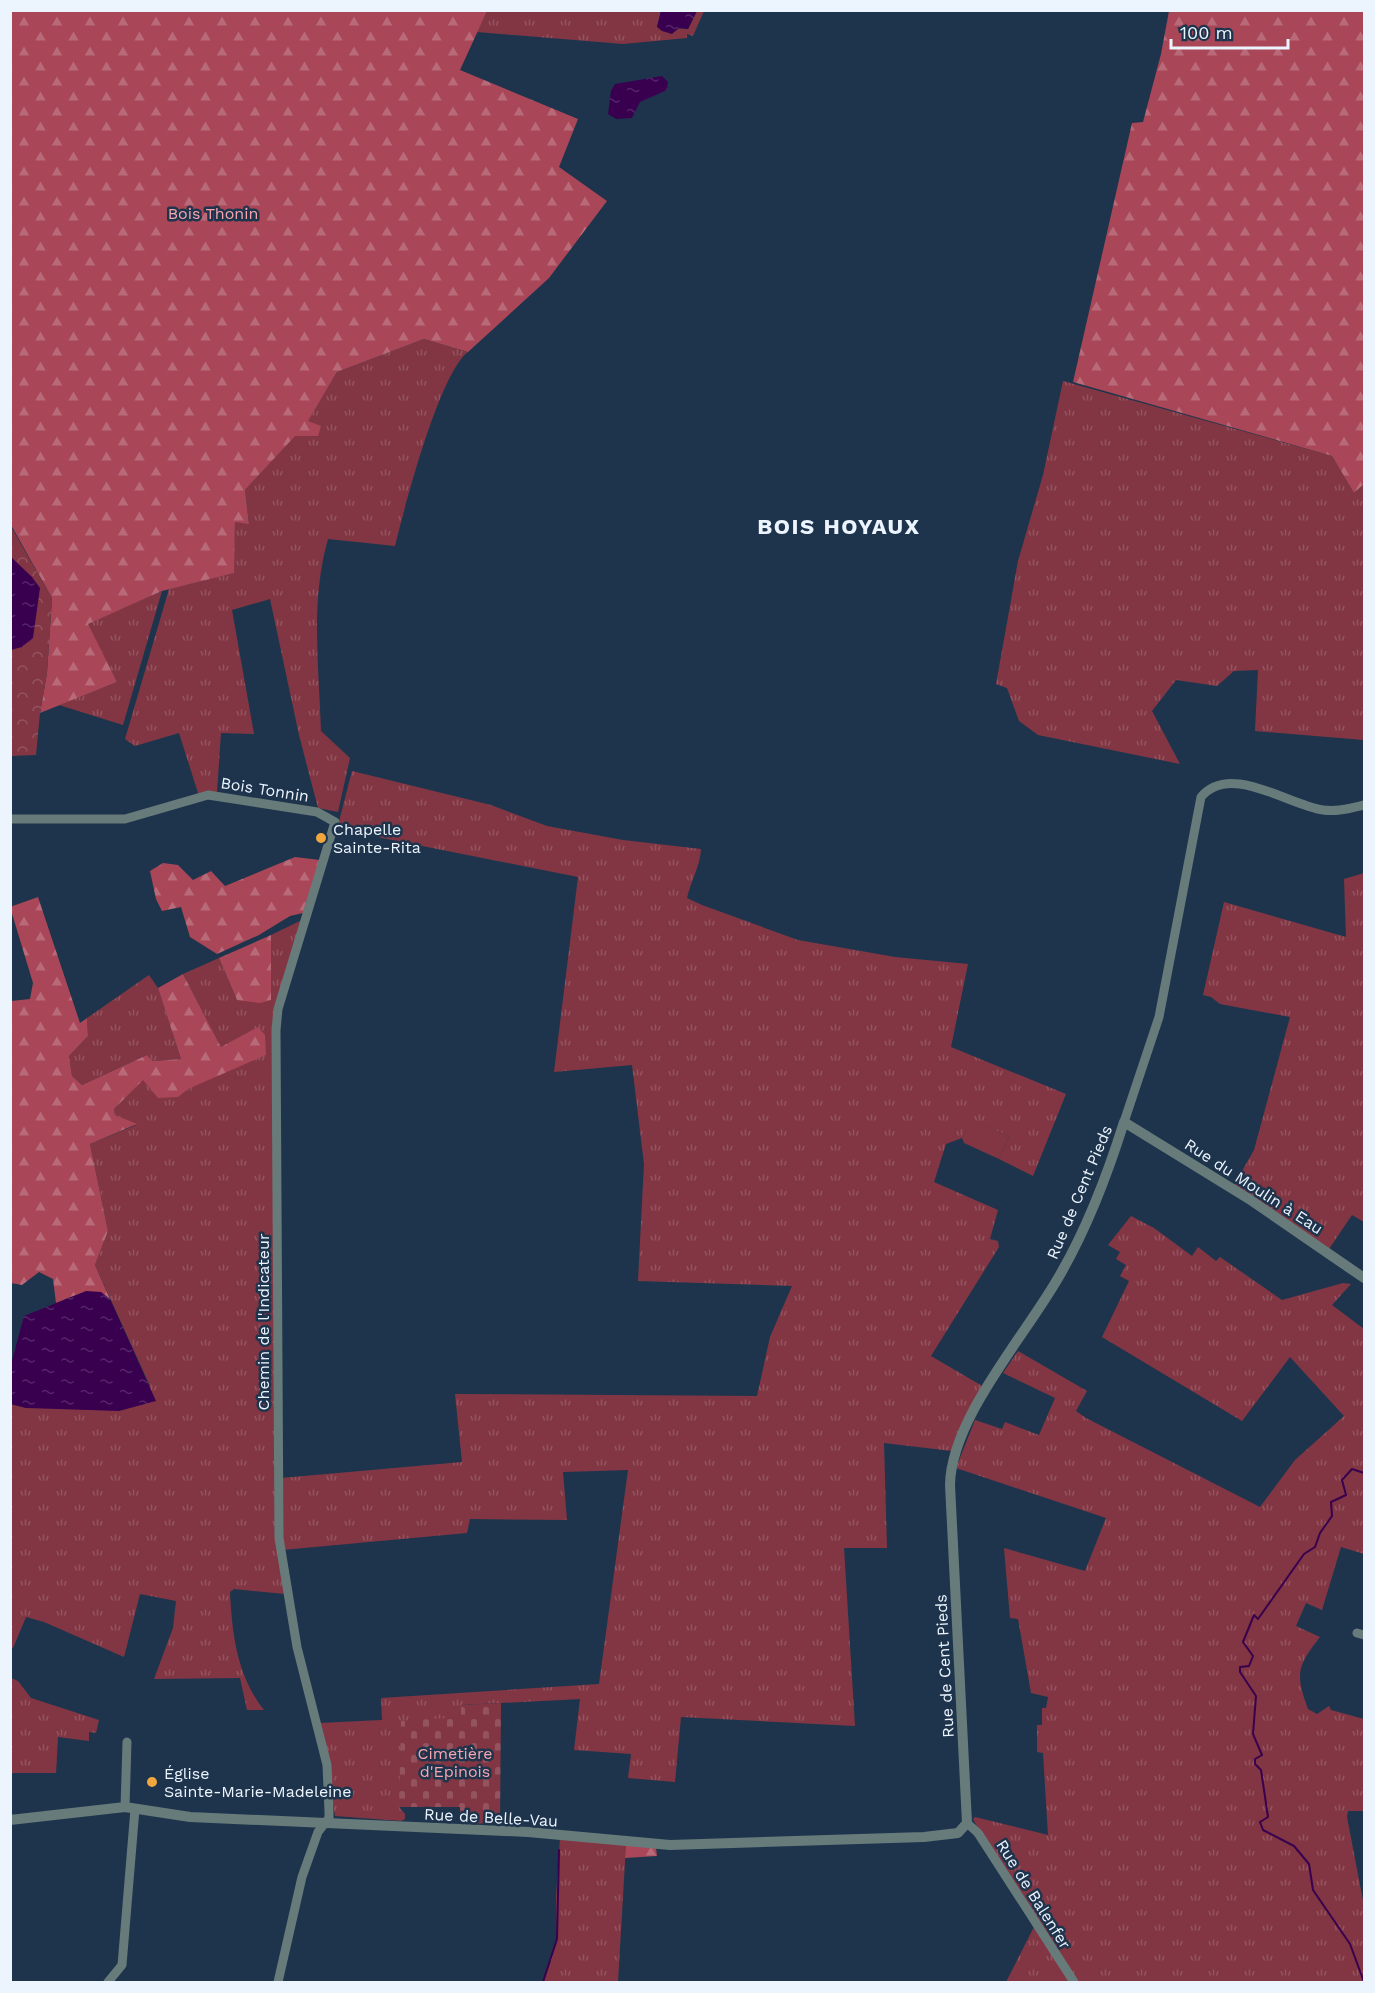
<svg xmlns="http://www.w3.org/2000/svg" width="1375" height="1993" font-family="'Work Sans',sans-serif">
  <style>
    .grass { fill: url(#grass-tufts) }
    .forest { fill: url(#forest-firs) }
    .cemetery { fill: url(#cemetery-stones) }
    .park { fill: url(#park-crowns) }
    .garden { fill: #823643 }
    .water { fill: url(#water-ripples) }
    .lines { fill: none; stroke-linecap: round; stroke-linejoin: round }
    .stream { stroke: #38004f; stroke-width: 2 }
    .minor { stroke: #677b7a; stroke-width: 9 }
    .tertiary { stroke: #677b7a; stroke-width: 10 }
    .poi-dot { fill: #efa73e; stroke: #1e344c; stroke-width: 2 }
    .labels { text-anchor: middle; stroke-width: 5; stroke-linejoin: round; paint-order: stroke }
    .park-label { font-size: 16px; fill: #f6a4ae; stroke: #1e344c }
    .street-label { font-size: 16px; fill: #ecf4fe; stroke: #1e344c }
    .poi-label { font-size: 16px; fill: #ecf4fe; stroke: #1e344c; text-anchor: start }
    .district-label { font-size: 22px; font-weight: bold; letter-spacing: 1.5px; fill: #ecf4fe; stroke: #1e344c }
  </style>
  <defs>
    <pattern id="grass-tufts" width="24" height="20" patternUnits="userSpaceOnUse" patternTransform="scale(1.5)"><rect width="24" height="20" fill="#823643"/><path d="M3 7l-1-3M5 7V3M7 7l1-3M15 17l-1-3M17 17v-4M19 17l1-3" fill="none" stroke="#94545f"/></pattern>
    <pattern id="forest-firs" width="22" height="20" patternUnits="userSpaceOnUse" patternTransform="scale(1.5)"><rect width="22" height="20" fill="#a94657"/><path d="M5 1l3.5 6h-7zM16 11l3.5 6h-7z" fill="#b96a79"/></pattern>
    <pattern id="cemetery-stones" width="16" height="16" patternUnits="userSpaceOnUse" patternTransform="scale(1.5)"><rect width="16" height="16" fill="#823643"/><path d="M2 7V4a2 2 0 0 1 4 0v3zM10 15v-3a2 2 0 0 1 4 0v3z" fill="#94545f"/></pattern>
    <pattern id="park-crowns" width="20" height="18" patternUnits="userSpaceOnUse" patternTransform="scale(1.5)"><rect width="20" height="18" fill="#823643"/><path d="M2 6a3 3 0 1 1 6 0M12 15a3 3 0 1 1 6 0" fill="none" stroke="#94545f"/></pattern>
    <pattern id="water-ripples" width="26" height="14" patternUnits="userSpaceOnUse" patternTransform="scale(1.5)"><rect width="26" height="14" fill="#38004f"/><path d="M2 4q2-2 4 0t4 0M15 11q2-2 4 0t4 0" fill="none" stroke="#552669"/></pattern>
  </defs>
  <rect width="100%" height="100%" fill="#1e344c"/>
  <path class="grass" d="M 661,10 L 657,27 L 688,29 L 697,11 L 704,11 L 693,36 L 687,34 L 687,38 L 623,44 L 477,32 L 487,11 Z
    M 424,339 L 468,352 C 439,374 405,506 395,546 L 328,539 C 310,602 319,666 321,731 L 350,758 L 338,812 L 318,808 L 299,735 L 270,599 L 232,610 L 254,734 L 221,733 L 217,792 L 198,793 L 179,733 L 135,746 L 125,739 L 169,589 L 233,573 L 235,522 L 249,523 L 245,490 L 307,422 L 337,372 Z
    M 1063,381 L 1332,456 L 1354,493 L 1364,484 L 1364,740 L 1255,731 L 1258,670 L 1234,671 L 1217,686 L 1176,680 L 1152,711 L 1180,764 L 1038,735 L 1019,721 L 1007,688 L 996,684 L 1018,561 L 1043,475 Z
    M 162,591 L 123,725 L 59,705 L 117,682 L 87,624 Z
    M 352,771 L 491,805 L 547,826 L 623,840 L 701,849 C 700,867 691,880 687,898 L 702,905 L 798,940 L 895,957 L 968,964 L 951,1047 L 1066,1094 L 1033,1176 L 999,1159 L 1009,1136 L 971,1120 L 962,1138 L 946,1144 L 934,1182 L 998,1210 L 990,1239 L 998,1241 L 999,1247 L 931,1356 L 984,1387 L 952,1451 L 884,1443 L 887,1548 L 844,1548 L 855,1726 L 681,1717 L 675,1782 L 628,1778 L 631,1754 L 574,1750 L 580,1699 L 461,1705 L 461,1717 L 399,1807 L 405,1814 L 405,1819 L 401,1821 L 335,1816 L 319,1723 L 382,1720 L 381,1698 L 599,1684 L 628,1470 L 563,1472 L 567,1520 L 470,1519 L 467,1533 L 282,1550 L 281,1478 L 462,1462 L 455,1394 L 757,1396 L 770,1337 L 792,1286 L 638,1281 L 644,1164 L 632,1065 L 554,1072 L 578,877 L 337,829 Z
    M 1364,873 L 1364,1222 L 1352,1215 L 1329,1249 L 1234,1185 L 1254,1150 L 1290,1017 L 1220,1004 L 1211,997 L 1203,995 L 1224,902 L 1346,937 L 1344,879 Z
    M 302,920 L 273,1019 L 285,1594 L 234,1589 L 230,1592 C 232,1634 237,1676 264,1710 L 247,1710 L 240,1678 L 154,1679 L 173,1628 L 176,1601 L 140,1594 L 124,1657 L 44,1622 L 26,1617 L 13,1648 L 11,1647 L 10,1404 L 26,1408 L 150,1386 L 95,1265 L 108,1231 L 90,1144 L 136,1125 L 115,1115 L 114,1109 L 143,1079 L 178,1097 L 221,1047 L 183,974 L 219,958 L 237,1000 L 271,1000 L 271,935 Z
    M 149,975 L 158,988 L 181,1059 L 153,1061 L 147,1055 L 82,1085 L 72,1076 L 69,1056 L 88,1036 L 87,1018 Z
    M 1131,1216 L 1154,1228 L 1192,1256 L 1198,1247 L 1216,1261 L 1220,1257 L 1282,1300 L 1343,1283 L 1351,1284 L 1332,1305 L 1364,1329 L 1364,1554 L 1341,1547 L 1322,1610 L 1306,1603 L 1296,1626 L 1320,1637 C 1297,1666 1295,1674 1308,1709 L 1317,1714 L 1329,1706 L 1331,1710 L 1364,1719 L 1364,1811 L 1348,1811 L 1347,1817 L 1364,1906 L 1364,1982 L 1078,1982 L 998,1863 L 973,1819 L 975,1817 L 1048,1835 L 1043,1753 L 1037,1752 L 1037,1725 L 1042,1725 L 1042,1708 L 1046,1708 L 1048,1697 L 1031,1693 L 1018,1619 L 1010,1618 L 1004,1548 L 1085,1571 L 1106,1518 L 956,1468 L 975,1420 L 1002,1429 L 1005,1422 L 1039,1435 L 1055,1398 L 1003,1373 L 1018,1351 L 1087,1391 L 1076,1411 L 1086,1418 L 1260,1507 L 1295,1460 L 1344,1416 L 1290,1357 L 1242,1421 L 1102,1337 L 1129,1281 L 1120,1276 L 1126,1265 L 1116,1259 L 1120,1252 L 1108,1245 Z
    M 11,1678 L 18,1681 L 31,1698 L 99,1720 L 96,1733 L 89,1732 L 89,1741 L 58,1737 L 56,1773 L 11,1773 Z
    M 560,1838 L 626,1845 L 618,1982 L 543,1982 L 557,1939 L 556,1897 Z
    M 1034,1927 L 1071,1982 L 1006,1982 Z"/>
  <path class="forest" d="M 11,11 L 487,11 L 460,70 L 578,119 L 559,167 L 607,201 L 549,278 L 468,352 L 424,339 L 337,372 L 308,421 L 321,426 L 318,436 L 295,436 L 245,490 L 249,524 L 235,522 L 234,573 L 162,591 L 88,624 L 117,682 L 40,713 L 47,673 L 52,598 L 11,525 Z
    M 1169,11 L 1364,11 L 1364,484 L 1354,493 L 1332,456 L 1073,382 L 1132,123 L 1143,122 L 1161,54 Z
    M 295,857 L 320,860 L 303,913 L 290,916 L 259,935 L 217,954 L 190,937 L 181,907 L 162,911 L 156,899 L 150,871 L 163,863 L 178,865 L 193,880 L 211,871 L 225,886 Z
    M 38,897 L 80,1023 L 87,1018 L 88,1036 L 69,1056 L 72,1076 L 82,1085 L 147,1055 L 153,1061 L 181,1059 L 158,988 L 183,974 L 221,1047 L 258,1027 L 265,1035 L 266,1055 L 188,1089 L 178,1097 L 158,1098 L 143,1080 L 114,1109 L 115,1115 L 137,1124 L 90,1144 L 108,1231 L 95,1265 L 110,1299 C 91,1286 76,1295 56,1303 L 53,1279 L 39,1272 L 22,1285 L 11,1283 L 11,1001 L 30,999 L 33,983 L 10,907 Z
    M 271,935 L 271,1000 L 260,1003 L 237,1000 L 219,958 Z
    M 626,1845 L 656,1848 L 657,1856 L 625,1858 Z"/>
  <path class="cemetery" d="M 501,1703 L 500,1824 L 460,1823 L 460,1807 L 399,1807 L 401,1721 L 461,1717 L 461,1705 Z"/>
  <path class="park" d="M 10,525 L 52,598 L 47,673 L 40,713 L 36,755 L 11,756 Z"/>
  <path class="garden" d="M 970,1119 L 1009,1136 L 999,1159 L 964,1143 L 962,1138 Z"/>
  <path class="water" d="M 661,11 L 661,10 L 697,11 L 688,29 L 679,28 L 672,34 L 662,31 L 657,27 Z
    M 662,76 L 668,82 L 667,90 L 640,102 L 632,118 L 616,119 L 608,114 L 611,91 L 615,84 Z
    M 11,557 L 32,577 L 40,588 L 33,638 L 22,647 L 11,650 Z
    M 86,1291 L 101,1292 L 110,1299 L 156,1401 L 119,1411 L 26,1408 L 11,1404 L 11,1364 L 24,1316 Z"/>
  <g class="lines">
    <path class="stream" d="M 543,1982 L 557,1939 L 559,1850
      M 1364,1982 L 1350,1944 L 1313,1890 L 1309,1864 L 1294,1846 L 1263,1830 L 1260,1822 L 1268,1817 L 1261,1770 L 1255,1764 L 1255,1759 L 1262,1755 L 1253,1734 L 1256,1696 L 1240,1672 L 1240,1667 L 1249,1666 L 1253,1656 L 1243,1642 L 1254,1615 L 1258,1619 L 1304,1554 L 1315,1547 L 1320,1533 L 1332,1516 L 1331,1502 L 1346,1495 L 1342,1480 L 1352,1469 L 1364,1473"/>
    <path class="minor" d="M 10,819 L 125,819 L 208,795 L 317,812 L 335,822 L 278,1009 L 276,1030 L 279,1538 L 297,1647 L 327,1765 L 329,1812 L 329,1818 L 318,1832 L 302,1877 L 278,1982
      M 1124,1122 L 1159,1017 L 1201,797 C 1230,762 1288,805 1323,810 C 1337,812 1351,808 1364,805
      M 1357,1633 L 1364,1635
      M 125,1807 L 127,1742
      M 967,1823 L 978,1833 L 1074,1982
      M 108,1982 L 122,1965 L 135,1809"/>
    <path class="tertiary" d="M 10,1820 L 125,1807 L 190,1817 L 528,1832 L 670,1845 L 924,1837 L 958,1833 L 967,1823 L 950,1485 C 951,1417 1028,1333 1061,1273 C 1088,1226 1108,1173 1124,1122 L 1249,1199 L 1364,1278"/>
  </g>
  <g class="poi-dot">
    <circle cx="321" cy="838" r="6"/>
    <circle cx="152" cy="1782" r="6"/>
  </g>
  <g class="labels">
    <g class="park-label">
      <text x="213" y="219">Bois Thonin</text>
      <text x="455" y="1759">Cimetière<tspan x="455" dy="18">d'Epinois</tspan></text>
    </g>
    <g class="street-label">
      <text transform="translate(265 789) rotate(9)" y="6">Bois Tonnin</text>
      <text transform="translate(1254 1186) rotate(33)" y="6">Rue du Moulin à Eau</text>
      <text transform="translate(1079 1192) rotate(-67)" y="6">Rue de Cent Pieds</text>
      <text transform="translate(263 1322) rotate(-90)" y="6">Chemin de l'Indicateur</text>
      <text transform="translate(944 1666) rotate(-93)" y="6">Rue de Cent Pieds</text>
      <text transform="translate(491 1817) rotate(3)" y="6">Rue de Belle-Vau</text>
      <text transform="translate(1034 1894) rotate(58)" y="6">Rue de Balenfer</text>
    </g>
    <g class="poi-label">
      <text x="333" y="835">Chapelle<tspan x="333" dy="18">Sainte-Rita</tspan></text>
      <text x="164" y="1779">Église<tspan x="164" dy="18">Sainte-Marie-Madeleine</tspan></text>
    </g>
    <g class="district-label">
      <text x="839" y="534">BOIS HOYAUX</text>
    </g>
  </g>
  <rect width="1375" height="1993" fill="none" stroke="#ecf4fe" stroke-width="24"/>
  <path d="M1171 39v9h117v-9" fill="none" stroke="#ecf4fe" stroke-width="3"/>
  <text x="1180" y="39" font-size="18" fill="#ecf4fe" stroke="#1e344c" stroke-width="4.5" paint-order="stroke">100 m</text>
</svg>
